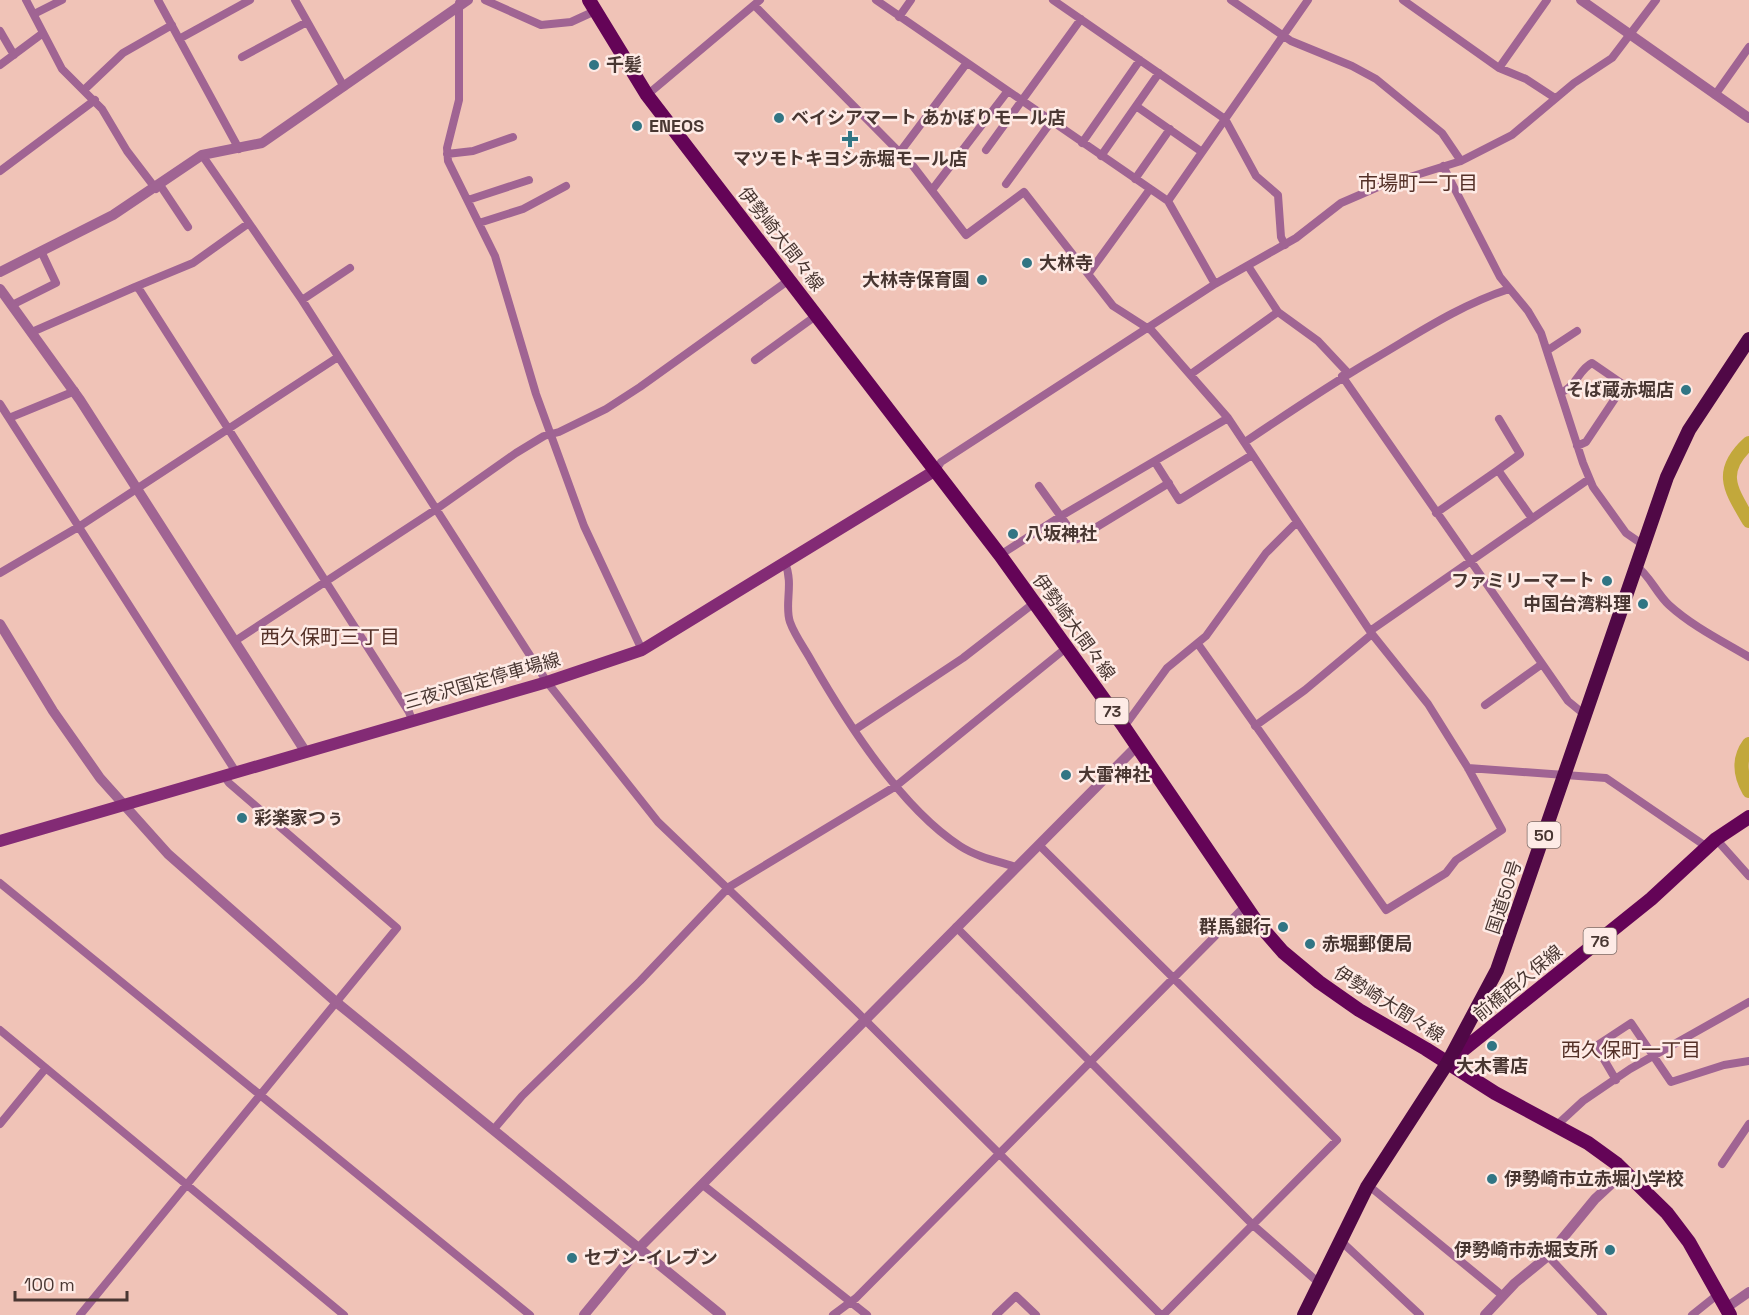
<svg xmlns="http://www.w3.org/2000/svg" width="1749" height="1315" font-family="'Space Grotesk','Noto Sans JP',sans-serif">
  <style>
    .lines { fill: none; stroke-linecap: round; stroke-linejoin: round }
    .river { stroke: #c2a83b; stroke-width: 14 }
    .minor { stroke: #a06493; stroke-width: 8 }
    .tertiary { stroke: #a06493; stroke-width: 10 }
    .secondary { stroke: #832b75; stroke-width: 12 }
    .primary { stroke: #640457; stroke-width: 14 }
    .trunk { stroke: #500846; stroke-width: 14 }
    .poi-dot { fill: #317584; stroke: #feebe6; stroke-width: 2 }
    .labels { text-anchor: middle; stroke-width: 5; stroke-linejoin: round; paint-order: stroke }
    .shield { fill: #feebe6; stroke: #7f6d68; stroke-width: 1.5 }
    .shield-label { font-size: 16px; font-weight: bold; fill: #493732 }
    .poi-label { font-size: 18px; font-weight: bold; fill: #493732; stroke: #feebe6; text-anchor: start }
    .street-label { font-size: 18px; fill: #493732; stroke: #feebe6 }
    .neighbourhood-label { font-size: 20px; fill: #543027; stroke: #feebe6 }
  </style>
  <rect width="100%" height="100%" fill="#f0c3b7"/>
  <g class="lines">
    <path class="river" d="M 1749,443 C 1717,472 1731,490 1749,521
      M 1749,744 C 1738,759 1740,775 1749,791"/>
    <path class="minor" d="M 26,0 L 62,69 L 102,109 L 127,151 L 156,189
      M 158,0 L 239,149
      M 295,0 L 344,87
      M 485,0 L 541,25 L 571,22 L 595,11
      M 876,0 L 1168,201 L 1215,284
      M 1053,0 L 1225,119 L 1256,176 L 1278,195 L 1281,237 L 1285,245
      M 1231,0 L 1291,41 L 1352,66 L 1376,79 L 1442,133 L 1461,161
      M 1403,0 L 1499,68 L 1526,79 L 1555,98
      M 459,3 L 459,100 L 447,148 L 448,161 L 495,256 L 536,394 L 584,526 L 642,650
      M 755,6 L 913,166 L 966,235 L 1024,192 L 1113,306 L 1152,331 L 1228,418 L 1372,634 L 1428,704 L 1468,768 L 1502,830 L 1456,860 L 1446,873 L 1386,910 L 1198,644
      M 34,14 L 62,0
      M 899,17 L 911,0
      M 0,31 L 14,55
      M 179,39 L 250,0
      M 242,57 L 307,22
      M 0,65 L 43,33
      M 1499,68 L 1547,0
      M 85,89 L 123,53 L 172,25
      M 647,95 L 760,0
      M 1715,95 L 1749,47
      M 1136,106 L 1202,152
      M 1082,143 L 1140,60
      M 986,150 L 1081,19
      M 900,152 L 966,64
      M 447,154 L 473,151 L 513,137
      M 202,155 L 302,300 L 547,682 L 658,822 L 855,1010 L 1161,1315
      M 1101,156 L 1159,73
      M 1443,166 L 1500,277 L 1528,311 L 1541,333 L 1583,463 L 1593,487 L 1626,533 L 1642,544
      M 0,171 L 95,100
      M 1135,179 L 1170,129
      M 1006,184 L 1051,122
      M 160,185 L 188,227
      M 932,190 L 1007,92
      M 468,200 L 529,180
      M 1168,201 L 1308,0
      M 479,223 L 523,209 L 566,186
      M 1248,266 L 1278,312 L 1318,341 L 1348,373
      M 1089,273 L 1150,189
      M 135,287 L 193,263 L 249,223
      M 302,300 L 350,268
      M 12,305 L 56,283 L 41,251
      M 32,332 L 135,287 L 139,289 L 409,712 L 412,720
      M 1548,350 L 1577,331
      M 755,360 L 817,315
      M 1191,374 L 1278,312
      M 1342,376 L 1568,701 L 1585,715
      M 1562,392 C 1576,387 1579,369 1592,363 L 1624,385 L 1586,442 L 1577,446
      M 0,404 L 236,772
      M 9,418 L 75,391
      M 1245,442 C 1285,415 1325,388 1367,363 C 1414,336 1457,306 1509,289
      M 1155,462 L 1179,500 L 1252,455
      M 936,470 L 941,462 L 1215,284 L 1296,238 L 1341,203 L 1378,187 L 1461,161 L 1512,135 L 1574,83 L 1612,58 L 1656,0
      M 1498,470 L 1520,454 L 1499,419
      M 1039,486 L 1077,539 L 1169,483
      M 1436,513 L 1498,470 L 1531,517
      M 1000,555 L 1061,516 L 1228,418
      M 785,563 C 794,584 784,605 790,622 C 795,636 805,649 812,662 C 847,723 901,808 960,846 C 977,857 997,861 1016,867
      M 1635,565 C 1649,574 1656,593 1669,605 C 1692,626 1722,641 1749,657
      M 0,573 L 80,526 L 338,357
      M 1370,631 L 1589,479
      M 235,641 L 435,510 L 516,453 L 544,436 L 559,432 L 606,409 L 640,387 L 789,280
      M 1485,705 L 1542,664
      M 1255,726 L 1305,690 L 1372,634
      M 1124,727 L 1167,668 L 1206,636 L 1266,553 L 1297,522
      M 856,729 L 963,658 L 1034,603
      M 1468,768 L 1606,778 L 1707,847
      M 1716,839 L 1749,876
      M 1039,845 L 1337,1140 L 1163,1315
      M 0,883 L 530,1315
      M 956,927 L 1253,1225 L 1319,1283
      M 0,1030 L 344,1315
      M 1616,1080 L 1596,1046 L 1631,1023 L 1671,1082 L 1724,1065 L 1749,1061
      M 0,1124 L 46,1068
      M 1557,1125 L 1583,1101 L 1630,1069 L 1749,1002
      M 494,1129 L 522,1096 L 640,981 L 729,887 L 896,786 L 1066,648
      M 1722,1164 L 1749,1124
      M 703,1185 L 867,1315
      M 1374,1190 L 1503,1296
      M 1343,1243 L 1420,1315
      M 1548,1256 L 1603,1315
      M 80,1315 L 397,928 L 229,783 L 224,776
      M 833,1315 L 856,1298 L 1245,906
      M 996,1315 L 1016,1296 L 1036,1315
      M 1692,1315 L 1717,1295"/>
    <path class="tertiary" d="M 1581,0 L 1749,118
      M 0,272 L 113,215 L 202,155 L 262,143 L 468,0
      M 0,289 L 80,400 L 305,751
      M 0,624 L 53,711 L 100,778 L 168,854 L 336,1002 L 721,1315
      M 1726,1308 L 1749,1292
      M 584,1315 L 640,1247 L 1136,747
      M 1485,1315 L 1515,1283 L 1548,1256 L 1595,1199 L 1624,1172"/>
    <path class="secondary" d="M 0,841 L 547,682 L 642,650 L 936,470"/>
    <path class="primary" d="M 589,0 L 647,95 L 1000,555 L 1124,727 L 1256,921 L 1283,952 L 1319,982 L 1359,1010 L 1426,1049 L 1495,1093 L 1588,1143 L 1617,1164 L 1667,1213 L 1689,1242 L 1730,1315
      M 1448,1062 L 1651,899 L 1716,839 L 1749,817"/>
    <path class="trunk" d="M 1304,1315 L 1367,1187 L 1448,1062 L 1497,970 L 1667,477 L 1689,430 L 1749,339"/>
  </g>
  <g class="poi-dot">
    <circle cx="594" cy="65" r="6"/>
    <circle cx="779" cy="118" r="6"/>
    <circle cx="637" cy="126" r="6"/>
    <path d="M847 130h6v6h6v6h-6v6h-6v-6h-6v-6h6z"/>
    <circle cx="1027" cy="263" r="6"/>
    <circle cx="982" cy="280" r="6"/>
    <circle cx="1686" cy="390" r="6"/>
    <circle cx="1013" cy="534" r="6"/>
    <circle cx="1607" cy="581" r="6"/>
    <circle cx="1643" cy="604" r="6"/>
    <circle cx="1066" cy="775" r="6"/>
    <circle cx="242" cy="818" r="6"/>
    <circle cx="1283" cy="927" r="6"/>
    <circle cx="1310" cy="944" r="6"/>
    <circle cx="1492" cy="1046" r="6"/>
    <circle cx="1492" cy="1179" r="6"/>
    <circle cx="1610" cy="1250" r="6"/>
    <circle cx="572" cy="1258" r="6"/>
  </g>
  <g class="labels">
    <g class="shield">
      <rect x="1095.5" y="698" width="33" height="26" rx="4.5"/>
      <rect x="1527.5" y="822" width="33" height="26" rx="4.5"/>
      <rect x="1583.5" y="928" width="33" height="26" rx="4.5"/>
    </g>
    <g class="shield-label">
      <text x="1112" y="717">73</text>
      <text x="1544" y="841">50</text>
      <text x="1600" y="947">76</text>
    </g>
    <g class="poi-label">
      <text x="606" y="71">千髪</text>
      <text x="791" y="124">ベイシアマート あかぼりモール店</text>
      <text x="649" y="132">ENEOS</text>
      <text x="850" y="165" text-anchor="middle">マツモトキヨシ赤堀モール店</text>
      <text x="1039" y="269">大林寺</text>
      <text x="970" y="286" text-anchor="end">大林寺保育園</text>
      <text x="1674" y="396" text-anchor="end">そば蔵赤堀店</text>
      <text x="1025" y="540">八坂神社</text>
      <text x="1595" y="587" text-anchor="end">ファミリーマート</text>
      <text x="1631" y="610" text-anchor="end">中国台湾料理</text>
      <text x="1078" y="781">大雷神社</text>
      <text x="254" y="824">彩楽家つぅ</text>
      <text x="1271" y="933" text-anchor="end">群馬銀行</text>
      <text x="1322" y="950">赤堀郵便局</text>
      <text x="1492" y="1072" text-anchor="middle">大木書店</text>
      <text x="1504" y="1185">伊勢崎市立赤堀小学校</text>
      <text x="1598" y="1256" text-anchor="end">伊勢崎市赤堀支所</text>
      <text x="584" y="1264">セブン-イレブン</text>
    </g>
    <g class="street-label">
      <text transform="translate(781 239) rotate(52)" y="6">伊勢崎大間々線</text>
      <text transform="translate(1074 627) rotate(54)" y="6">伊勢崎大間々線</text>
      <text transform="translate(482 681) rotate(-16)" y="6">三夜沢国定停車場線</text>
      <text transform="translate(1504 897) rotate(-72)" y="6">国道50号</text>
      <text transform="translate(1518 983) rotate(-39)" y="6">前橋西久保線</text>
      <text transform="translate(1389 1004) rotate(32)" y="6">伊勢崎大間々線</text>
    </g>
    <g class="neighbourhood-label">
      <text x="1418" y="190">市場町一丁目</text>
      <text x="330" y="644">西久保町三丁目</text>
      <text x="1631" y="1057">西久保町一丁目</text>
    </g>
  </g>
  <path d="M15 1291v9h112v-9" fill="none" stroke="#493732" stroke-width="3"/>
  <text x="24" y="1291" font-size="18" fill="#493732" stroke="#feebe6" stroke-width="4.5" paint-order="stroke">100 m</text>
</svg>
